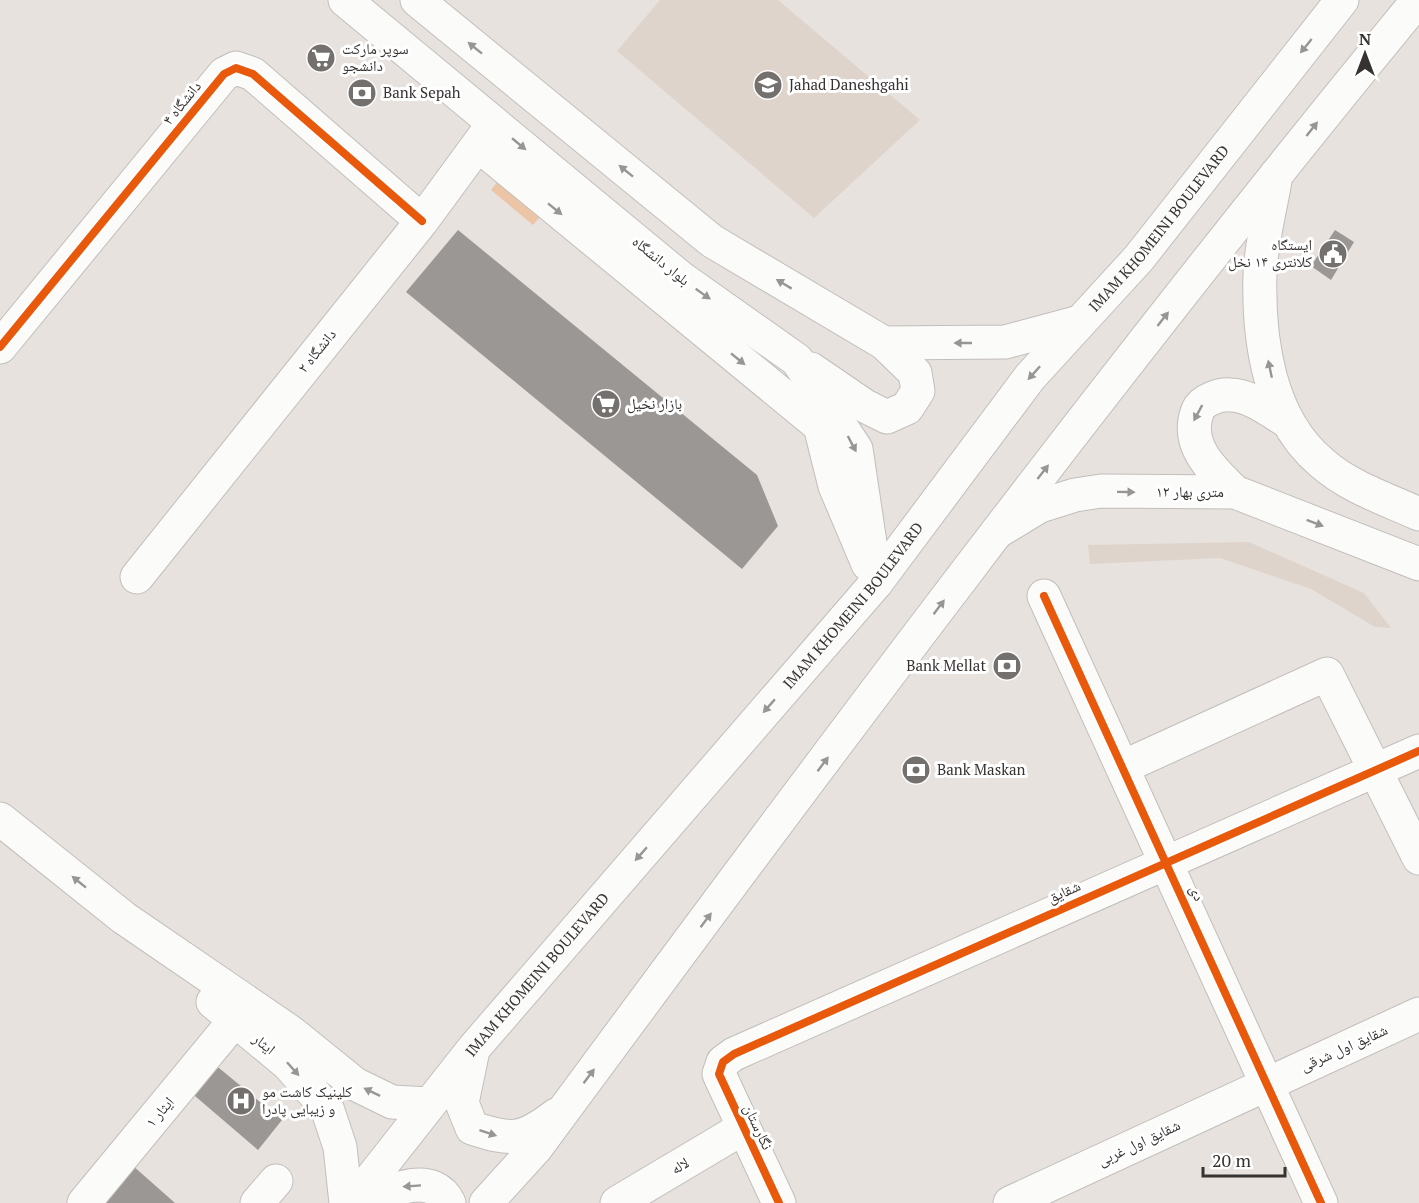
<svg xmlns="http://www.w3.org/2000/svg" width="1419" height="1203" font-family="'PT Serif','Noto Naskh Arabic',serif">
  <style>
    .built { fill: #dfd4cc }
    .green { fill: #ecc5a6 }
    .building { fill: #9a9794 }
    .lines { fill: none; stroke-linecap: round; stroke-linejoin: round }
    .minor-casing { stroke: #c2bebb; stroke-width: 35 }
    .major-casing { stroke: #c2bebb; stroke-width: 35 }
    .minor { stroke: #fbfbfa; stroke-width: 33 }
    .major { stroke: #fbfbfa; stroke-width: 33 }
    .cycleway-casing { stroke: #fff; stroke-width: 11 }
    .cycleway { stroke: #e8590c; stroke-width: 8 }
    .oneway { fill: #989695 }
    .labels { text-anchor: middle; stroke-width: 6; stroke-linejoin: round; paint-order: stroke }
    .poi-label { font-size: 15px; fill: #363230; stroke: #fff; text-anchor: start }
    .street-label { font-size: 15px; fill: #363230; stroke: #fff }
  </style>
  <rect width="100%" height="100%" fill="#e7e2de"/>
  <path class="built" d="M 660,0 L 778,0 L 920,120 L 814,218 L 617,51 Z
    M 1249,542 L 1364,593 L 1391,628 L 1375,627 L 1311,589 L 1220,558 L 1090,564 L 1088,545 Z"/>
  <path class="green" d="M 502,176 L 545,211 L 533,225 L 491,190 Z"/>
  <path class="building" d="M 458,230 L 757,475 L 778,526 L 742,569 L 406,292 Z
    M 1335,230 L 1354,242 L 1331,280 L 1311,266 Z
    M 209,1066 L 219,1068 L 282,1120 L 258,1150 L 188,1090 Z
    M 132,1165 L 175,1203 L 100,1203 Z"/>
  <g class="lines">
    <g class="minor-casing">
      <path id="minor" d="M 478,145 L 820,426 L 835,486 L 868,564
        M 1276,175 C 1271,207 1261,242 1260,274 C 1258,340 1269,419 1322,463 C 1349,487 1386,499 1419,514
        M 0,347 L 224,74 L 236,68 L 253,74 L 422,221
        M 1235,492 C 1212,470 1184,444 1198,410 C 1202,400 1220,394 1230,395 C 1249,395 1269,410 1285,420
        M 997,532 L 1040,506 L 1075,495 L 1101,491 L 1235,492 L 1419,564
        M 137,577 L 422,221 L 491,127
        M 1044,596 L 1321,1203
        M 1123,767 L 1327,674 L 1419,858
        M 0,819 L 124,918 L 292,1033 L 355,1084 L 392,1102 L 429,1104
        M 213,1002 L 288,1064 L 327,1108 L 340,1147 L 346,1203
        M 84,1203 L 235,1020
        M 257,1203 L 276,1181
        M 617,1203 L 743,1128
        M 779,1203 L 719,1074 L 723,1062 L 734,1054 L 1419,751
        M 1010,1203 L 1419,1014"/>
    </g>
    <g class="major-casing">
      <g id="major">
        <path d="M 345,0 L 681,278 L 797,360 L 856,449 L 876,583"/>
        <path d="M 417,0 L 712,241 L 884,343 L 1005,342 L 1080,322"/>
        <path d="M 811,369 L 865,406 L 887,417 L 907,408 L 918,391 L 915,373 L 884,343"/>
        <path d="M 472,1055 L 462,1103 L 472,1128 C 512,1141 522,1141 556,1115"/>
        <path id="s1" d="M 352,1203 L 474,1048 L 876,583 L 1030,377 L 1139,258 L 1342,0"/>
        <path d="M 372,1203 C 393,1187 434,1172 449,1203"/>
        <path d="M 486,1203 L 536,1148 C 822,760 1111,373 1418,0"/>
      </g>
    </g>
    <use href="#minor" class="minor"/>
    <use href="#major" class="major"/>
    <g class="cycleway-casing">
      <path id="cycleway" d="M 0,347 L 224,74 L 236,68 L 253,74 L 422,221
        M 1044,596 L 1321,1203
        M 779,1203 L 719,1074 L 723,1062 L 734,1054 L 1419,751"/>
    </g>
    <use href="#cycleway" class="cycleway"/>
  </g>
  <defs><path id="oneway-solid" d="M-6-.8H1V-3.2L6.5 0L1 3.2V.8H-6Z" transform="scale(1.5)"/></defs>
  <g class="oneway">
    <use href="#oneway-solid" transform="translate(1306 46) rotate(129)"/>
    <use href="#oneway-solid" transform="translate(475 48) rotate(-141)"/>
    <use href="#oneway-solid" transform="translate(1312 129) rotate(-52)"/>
    <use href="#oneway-solid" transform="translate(519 144) rotate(40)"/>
    <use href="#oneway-solid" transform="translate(626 171) rotate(-141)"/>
    <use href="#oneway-solid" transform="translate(555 209) rotate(39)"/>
    <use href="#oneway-solid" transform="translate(784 284) rotate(-149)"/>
    <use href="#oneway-solid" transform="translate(703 294) rotate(35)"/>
    <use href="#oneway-solid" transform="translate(1163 319) rotate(-52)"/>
    <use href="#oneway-solid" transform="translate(963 343) rotate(180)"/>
    <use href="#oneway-solid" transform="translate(738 359) rotate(39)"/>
    <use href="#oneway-solid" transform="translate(1270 369) rotate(-102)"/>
    <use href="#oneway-solid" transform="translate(1034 373) rotate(132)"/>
    <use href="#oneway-solid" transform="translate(1198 413) rotate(118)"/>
    <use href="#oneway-solid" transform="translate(852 444) rotate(62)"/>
    <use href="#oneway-solid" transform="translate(1043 472) rotate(-52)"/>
    <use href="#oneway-solid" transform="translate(1126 492) rotate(1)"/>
    <use href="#oneway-solid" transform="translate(1315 523) rotate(21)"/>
    <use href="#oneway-solid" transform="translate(939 607) rotate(-53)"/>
    <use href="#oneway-solid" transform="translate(769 706) rotate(131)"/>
    <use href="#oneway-solid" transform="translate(823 764) rotate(-53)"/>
    <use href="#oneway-solid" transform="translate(641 854) rotate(131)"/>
    <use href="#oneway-solid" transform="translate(79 882) rotate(-141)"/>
    <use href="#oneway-solid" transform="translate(706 920) rotate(-53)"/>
    <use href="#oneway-solid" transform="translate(293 1069) rotate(48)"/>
    <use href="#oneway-solid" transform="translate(589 1076) rotate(-53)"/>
    <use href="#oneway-solid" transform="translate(372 1092) rotate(-154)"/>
    <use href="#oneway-solid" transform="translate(488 1133) rotate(18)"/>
    <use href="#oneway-solid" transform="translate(412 1186) rotate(176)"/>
  </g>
  <defs>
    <g id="supermarket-disc" transform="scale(1.5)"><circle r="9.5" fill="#74706d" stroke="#fff"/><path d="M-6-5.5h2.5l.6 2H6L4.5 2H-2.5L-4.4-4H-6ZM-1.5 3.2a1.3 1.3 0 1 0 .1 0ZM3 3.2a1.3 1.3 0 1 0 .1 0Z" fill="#fff"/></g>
    <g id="university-disc" transform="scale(1.5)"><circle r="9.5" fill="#74706d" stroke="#fff"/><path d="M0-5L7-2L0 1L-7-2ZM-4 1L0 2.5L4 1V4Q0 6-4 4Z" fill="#fff"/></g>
    <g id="bank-disc" transform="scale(1.5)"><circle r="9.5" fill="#74706d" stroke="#fff"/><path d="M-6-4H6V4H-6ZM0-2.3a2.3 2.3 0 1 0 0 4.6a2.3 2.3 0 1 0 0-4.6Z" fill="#fff"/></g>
    <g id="civic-disc" transform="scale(1.5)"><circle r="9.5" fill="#74706d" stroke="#fff"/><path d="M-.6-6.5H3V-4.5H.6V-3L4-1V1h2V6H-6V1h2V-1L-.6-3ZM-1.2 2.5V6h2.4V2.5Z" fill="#fff"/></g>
    <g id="hospital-disc" transform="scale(1.5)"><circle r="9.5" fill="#74706d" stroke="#fff"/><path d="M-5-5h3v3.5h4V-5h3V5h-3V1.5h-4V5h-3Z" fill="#fff"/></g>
  </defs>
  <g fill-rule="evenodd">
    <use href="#supermarket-disc" x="321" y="58"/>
    <use href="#university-disc" x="768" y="85"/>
    <use href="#bank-disc" x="362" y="93"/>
    <use href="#civic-disc" x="1333" y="254"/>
    <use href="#supermarket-disc" x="606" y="404"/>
    <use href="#bank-disc" x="1007" y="666"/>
    <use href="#bank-disc" x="916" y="770"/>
    <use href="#hospital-disc" x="241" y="1101"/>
  </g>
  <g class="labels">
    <g class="poi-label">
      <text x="342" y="54">سوپر مارکت<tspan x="342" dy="17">دانشجو</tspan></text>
      <text x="789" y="90">Jahad Daneshgahi</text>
      <text x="383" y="98">Bank Sepah</text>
      <text x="1312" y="250" text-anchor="end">ایستگاه<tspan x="1312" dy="17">کلانتری ۱۴ نخل</tspan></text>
      <text x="627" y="409">بازار نخیل</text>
      <text x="986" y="671" text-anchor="end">Bank Mellat</text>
      <text x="937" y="775">Bank Maskan</text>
      <text x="262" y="1097">کلینیک کاشت مو<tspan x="262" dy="17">و زیبایی پادرا</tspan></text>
    </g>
    <g class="street-label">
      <text transform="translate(182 103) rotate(-51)" y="5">دانشگاه ۴</text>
      <text dy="5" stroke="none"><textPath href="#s1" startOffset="1266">IMAM KHOMEINI BOULEVARD</textPath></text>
      <text transform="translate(661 261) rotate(39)" y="5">بلوار دانشگاه</text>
      <text transform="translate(317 351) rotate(-51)" y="5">دانشگاه ۲</text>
      <text x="1190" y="497">۱۲ متری بهار</text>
      <text dy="5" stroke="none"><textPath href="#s1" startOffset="780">IMAM KHOMEINI BOULEVARD</textPath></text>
      <text transform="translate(1064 892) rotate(-24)" y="5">شقایق</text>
      <text transform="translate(1197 893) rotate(65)" y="5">دی</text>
      <text dy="5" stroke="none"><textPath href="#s1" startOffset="294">IMAM KHOMEINI BOULEVARD</textPath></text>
      <text transform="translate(264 1044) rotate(39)" y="5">ایثار</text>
      <text transform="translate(1344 1048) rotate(-24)" y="5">شقایق اول شرقی</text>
      <text transform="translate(160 1112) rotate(-50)" y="5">ایثار ۱</text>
      <text transform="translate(758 1127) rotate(65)" y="5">نگارستان</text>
      <text transform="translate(1139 1143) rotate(-25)" y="5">شقایق اول غربی</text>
      <text transform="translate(680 1166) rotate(-31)" y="5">لاله</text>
    </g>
  </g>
  <g transform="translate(1365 54)" stroke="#ffffff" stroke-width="4.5" paint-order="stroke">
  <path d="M0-4.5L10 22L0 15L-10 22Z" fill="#363230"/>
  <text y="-9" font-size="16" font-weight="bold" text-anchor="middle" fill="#363230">N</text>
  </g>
  <path d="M1203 1167v9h82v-9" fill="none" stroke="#363230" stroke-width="3"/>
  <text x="1212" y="1167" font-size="18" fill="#363230" stroke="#ffffff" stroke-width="4.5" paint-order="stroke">20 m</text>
</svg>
